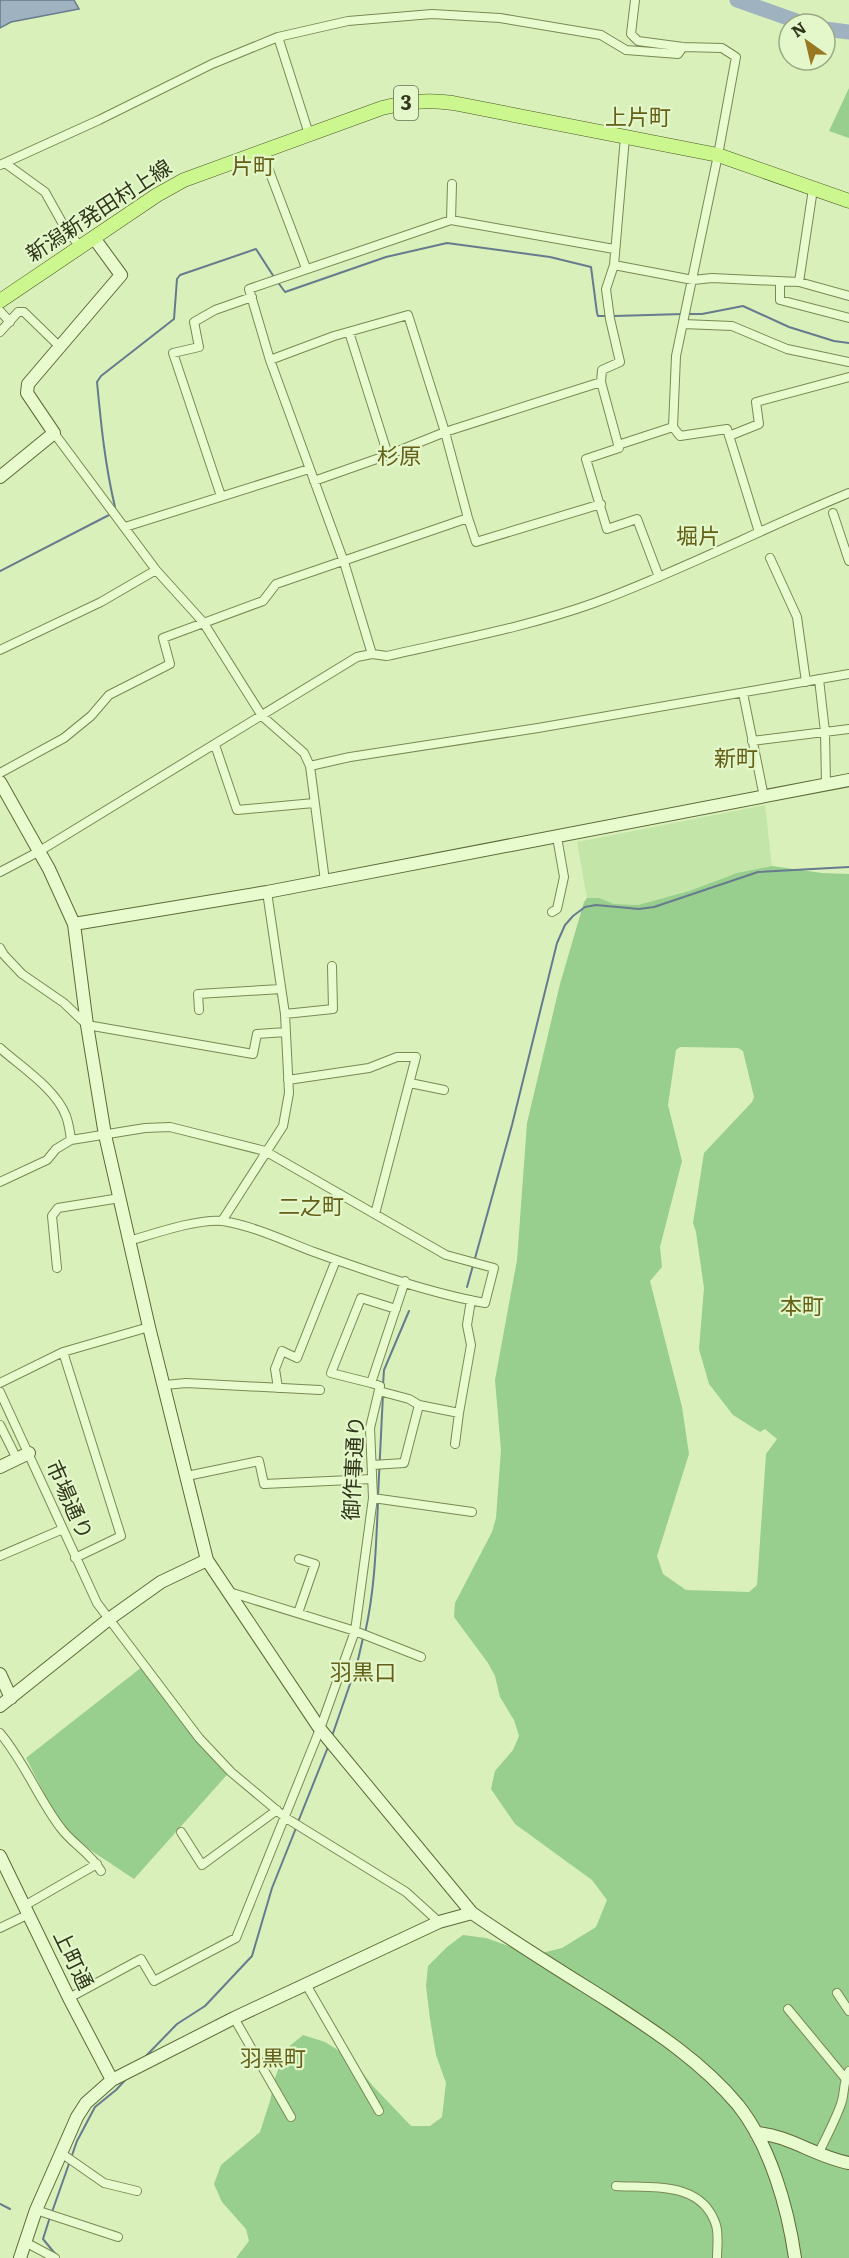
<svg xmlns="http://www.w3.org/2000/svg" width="849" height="2258" font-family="Literata,'Noto Sans JP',serif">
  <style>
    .farmland { fill: #c3e6a8 }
    .green { fill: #98ce8e; fill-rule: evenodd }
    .water { fill: #9fb2c0; stroke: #677b8e; stroke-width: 1.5 }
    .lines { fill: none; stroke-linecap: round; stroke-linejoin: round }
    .stream { stroke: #677b8e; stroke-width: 2 }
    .river { stroke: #9fb2c0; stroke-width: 15 }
    .street-casing { stroke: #7a8854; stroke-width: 10 }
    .secondary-casing { stroke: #5e6937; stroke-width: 14 }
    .primary-casing { stroke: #4c5529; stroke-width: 15 }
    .street { stroke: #e7fbce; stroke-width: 8 }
    .secondary { stroke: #e7fbce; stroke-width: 12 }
    .primary { stroke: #cbf78e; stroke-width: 14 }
    .labels { text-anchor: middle; stroke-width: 4.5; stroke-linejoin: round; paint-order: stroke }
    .shield { fill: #e3f7ca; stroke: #66704f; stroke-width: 1.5 }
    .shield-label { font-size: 20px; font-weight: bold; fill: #30361a }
    .street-label { font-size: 21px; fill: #30361a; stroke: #e3f7ca }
    .neighbourhood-label { font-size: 22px; fill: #656017; stroke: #e3f7ca }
  </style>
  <rect width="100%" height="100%" fill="#d9f0ba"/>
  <path class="farmland" d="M 765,805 L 772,866 L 737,873 L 689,891 L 638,905 L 614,904 L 599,898 L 587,898 L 577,842 Z"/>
  <path class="green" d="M 849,88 L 849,138 L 829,131 Z
    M 772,866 L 822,873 L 849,874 L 849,2258 L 236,2258 L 249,2241 L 246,2229 L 222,2202 L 214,2184 L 221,2165 L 260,2132 L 270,2101 L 275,2078 L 286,2049 L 303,2035 L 325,2042 L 352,2059 L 372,2085 L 411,2126 L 430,2126 L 442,2117 L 446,2083 L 436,2055 L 430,2019 L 426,1986 L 428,1966 L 447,1947 L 463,1935 L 486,1938 L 534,1955 L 562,1948 L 596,1927 L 607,1900 L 592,1880 L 515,1824 L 491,1789 L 495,1771 L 513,1750 L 519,1736 L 514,1720 L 500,1697 L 495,1676 L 488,1663 L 454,1617 L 455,1603 L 492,1532 L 496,1518 L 501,1450 L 495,1380 L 517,1260 L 527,1123 L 560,984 L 584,902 L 587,898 L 599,898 L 614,904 L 638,905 L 689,891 L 737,873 ZM 680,1047 L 738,1048 L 743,1051 L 754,1097 L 752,1102 L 704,1153 L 693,1223 L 696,1232 L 704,1288 L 699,1349 L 709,1384 L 733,1415 L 760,1432 L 765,1429 L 777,1439 L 766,1454 L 757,1585 L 749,1592 L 686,1590 L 663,1574 L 657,1556 L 689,1454 L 682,1407 L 650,1281 L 662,1267 L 660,1247 L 682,1161 L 668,1105 L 676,1050 Z
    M 142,1667 L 184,1723 L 233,1768 L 134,1879 L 77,1841 L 53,1811 L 26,1758 Z"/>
  <path class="water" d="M 0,0 L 74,0 L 79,9 L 11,22 L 0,28 Z"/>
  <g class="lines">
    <path class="stream" d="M 277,281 L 285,292 L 386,257 L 447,243 L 550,257 L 591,267 L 597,313 L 598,316 L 608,316
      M 688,314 L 702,314 L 743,306 L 789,327 L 834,341 L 849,343
      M 614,316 L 683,314
      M 115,507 C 105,465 101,424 97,382 L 101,376 L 174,319 L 177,279 L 180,275 L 256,249 L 274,277
      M 0,571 L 109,515
      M 467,1287 L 512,1125 L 557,943 L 565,925 L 573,916 L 585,907 L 596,905 L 639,909 L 654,907 L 758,872 L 849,867
      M 383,1385 L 384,1370 L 409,1311
      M 378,1496 L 383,1394
      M 365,1633 C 375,1589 376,1546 378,1502
      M 332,1736 L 357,1664 L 363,1638
      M 298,1822 L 328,1747
      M 144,2058 L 177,2024 L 205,2006 L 252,1956 L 272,1888 L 296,1828
      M 0,2204 L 10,2209
      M 52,2212 L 77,2141 L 95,2107 L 116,2090 L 127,2078
      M 50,2217 L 43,2239 L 57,2256"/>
    <path class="river" d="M 737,0 L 805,24
      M 825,29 L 849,32"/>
    <g class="street-casing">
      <path id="street" d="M 635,0 L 631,34 L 638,41 L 683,47 L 722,48 L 736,57 L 718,155 L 676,356 L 673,427 L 680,436 L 727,429 L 759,532
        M 278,37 L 309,134
        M 262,152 L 306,268
        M 5,163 L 45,192 L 64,226 L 81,248
        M 0,165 L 99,120 L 212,64 L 278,37 L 348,21 L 432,14 L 500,18 L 601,35 L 626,50 L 678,54 L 683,47
        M 451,220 L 452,184
        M 614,265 L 693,280 L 712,278 L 799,282 L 849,296
        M 780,282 L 780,300 L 849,318
        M 799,282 L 813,189
        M 0,311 L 10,322
        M 683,324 L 732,326 L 787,349 L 849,362
        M 0,332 L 18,312 L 24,312 L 60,347
        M 349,332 L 388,455
        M 601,382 L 619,448 L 586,459 L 607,529 L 637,519 L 659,577
        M 54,433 L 156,570 L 203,622 L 262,716 L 304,753 L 310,766 L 325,881
        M 729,436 L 759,424 L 756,402 L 849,377
        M 618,445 L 673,427
        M 314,481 L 388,455 L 445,432 L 601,382 L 602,370 L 620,362 L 610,319 L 606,289 L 614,265 L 625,137
        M 221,496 L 173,353 L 199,347 L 194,322 L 215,310 L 252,297
        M 833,513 L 849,561
        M 468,518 L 476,542 L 601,504
        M 125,527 L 309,469
        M 770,558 L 797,617 L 806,682
        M 0,650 L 101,602 L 156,570
        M 372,654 L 344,562 L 270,360 L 249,289 L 451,220 L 614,249
        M 819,679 L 825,732 L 826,784
        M 743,693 L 764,797
        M 752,741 L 849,729
        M 215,745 L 237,810 L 314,803
        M 310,766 L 350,757 L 538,728 L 849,674
        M 0,773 L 64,738 L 91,716 L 109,695 L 170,664 L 163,638 L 263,601 L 276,584 L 468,518 L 445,432 L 408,315 L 334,336 L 270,360
        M 0,872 L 38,852 L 357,657 L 372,654 L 387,656 C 456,640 527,627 594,603 C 681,571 763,528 849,493
        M 552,912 L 557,909 L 564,877 L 557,837
        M 0,948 L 4,955 L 22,974 L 64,1003 L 87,1025 L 253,1054 L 257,1034 L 286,1032
        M 199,1010 L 198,994 L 281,989
        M 285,1014 L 333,1009 L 332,966
        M 0,1048 C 21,1067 56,1089 66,1116 C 69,1124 70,1132 71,1140
        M 288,1080 L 369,1068 L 397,1057 L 416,1057 L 375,1214
        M 410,1083 L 444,1090
        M 0,1182 L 47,1160 L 56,1149 L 71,1140 L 145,1128 L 170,1127 L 265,1151 L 446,1255 L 494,1268 L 485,1303 C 429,1293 367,1271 314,1252 C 285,1241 254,1226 223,1221 C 199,1218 153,1234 129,1241
        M 222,1221 L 283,1126 L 289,1093 L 285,1014 L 267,892
        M 57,1268 L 52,1216 L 58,1208 L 120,1198
        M 63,1352 L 121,1536 L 75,1558
        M 0,1383 L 63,1352 L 149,1327
        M 371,1383 L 331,1373 L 361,1298 L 396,1309
        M 165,1385 L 186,1383 L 320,1390
        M 278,1388 L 275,1369 L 282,1351 L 297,1358 L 336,1260
        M 379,1391 L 409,1399 L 419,1405
        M 0,1392 L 97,1603 L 199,1738 L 231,1772 L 286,1818 L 406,1892 L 439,1922
        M 0,1425 L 17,1459
        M 455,1444 L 459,1413
        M 372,1465 L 404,1463 L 419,1405 L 459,1413 L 471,1345 L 467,1325 L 471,1300
        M 187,1476 L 259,1461 L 264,1484 L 372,1479
        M 373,1498 L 472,1512
        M 0,1556 L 63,1529
        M 226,1591 L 355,1631 L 421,1657
        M 298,1613 L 315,1564 L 299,1559
        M 0,1733 C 25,1763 37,1796 60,1827 C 72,1844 90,1852 101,1871
        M 181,1832 L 202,1865 L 277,1810
        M 24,1906 L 97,1864
        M 0,1928 L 29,1914
        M 307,1986 L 379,2111
        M 837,1993 L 849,2011
        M 69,1998 L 141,1959 L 154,1981 L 236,1938 L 320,1729 L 355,1631 L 373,1498 L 370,1428 L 380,1386 L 371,1383 L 405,1281
        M 788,2009 L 845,2078
        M 234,2018 L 291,2117
        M 61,2153 L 104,2183 L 137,2191
        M 818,2154 C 826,2138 835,2121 841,2104 C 845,2093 843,2081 849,2071
        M 616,2186 C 653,2188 702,2181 716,2225 C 719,2235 717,2248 717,2258
        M 36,2210 L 118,2237
        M 25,2242 L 55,2258"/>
    </g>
    <g class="secondary-casing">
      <path id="secondary" d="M 0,477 L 54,433 L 27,393 L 28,384 L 121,275 L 94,238
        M 0,782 L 49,869 L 74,924 L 87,1025 L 105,1135 L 149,1327 L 207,1560 L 320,1729 L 472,1913
        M 74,924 L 267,892 L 849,780
        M 0,1467 L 29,1453
        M 0,1674 L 11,1698
        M 0,1706 L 109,1619 L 161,1582 L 207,1560
        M 0,1856 L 69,1998 L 112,2080
        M 756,2133 C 789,2135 816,2157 849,2163
        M 20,2258 L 36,2210 L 77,2117 L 86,2103 L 112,2080 L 234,2018 L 439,1922 L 472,1913 C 517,1944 564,1973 610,2002 C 656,2032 702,2062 738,2105 C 770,2145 788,2208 795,2258"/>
    </g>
    <g class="primary-casing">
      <path id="primary" d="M 0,301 L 157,195 L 184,180 L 382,108 C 408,102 426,99 453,103 L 718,155 L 849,201"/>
    </g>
    <use href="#street" class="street"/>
    <use href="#secondary" class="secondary"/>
    <use href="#primary" class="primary"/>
  </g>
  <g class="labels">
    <rect class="shield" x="394" y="86" width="24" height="34" rx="4.5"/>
    <g class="shield-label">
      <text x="406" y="110">3</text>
    </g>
    <g class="street-label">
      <text transform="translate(99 211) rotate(-33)" y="7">新潟新発田村上線</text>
      <text transform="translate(354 1468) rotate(-87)" y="7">御作事通り</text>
      <text transform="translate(69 1500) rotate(66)" y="7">市場通り</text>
      <text transform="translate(73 1960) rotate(64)" y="7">上町通</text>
    </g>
    <g class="neighbourhood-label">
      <text x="638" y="125">上片町</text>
      <text x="253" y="174">片町</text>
      <text x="399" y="464">杉原</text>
      <text x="698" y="544">堀片</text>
      <text x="736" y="766">新町</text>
      <text x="311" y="1214">二之町</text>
      <text x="802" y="1314">本町</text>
      <text x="363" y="1680">羽黒口</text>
      <text x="273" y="2066">羽黒町</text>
    </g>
  </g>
  <g transform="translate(807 42) rotate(326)"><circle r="28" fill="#e3f7ca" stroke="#9baa84" stroke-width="1.5"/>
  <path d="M0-4.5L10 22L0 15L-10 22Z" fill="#9a7821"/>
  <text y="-9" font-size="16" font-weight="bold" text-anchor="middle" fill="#30361a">N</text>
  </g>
</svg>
